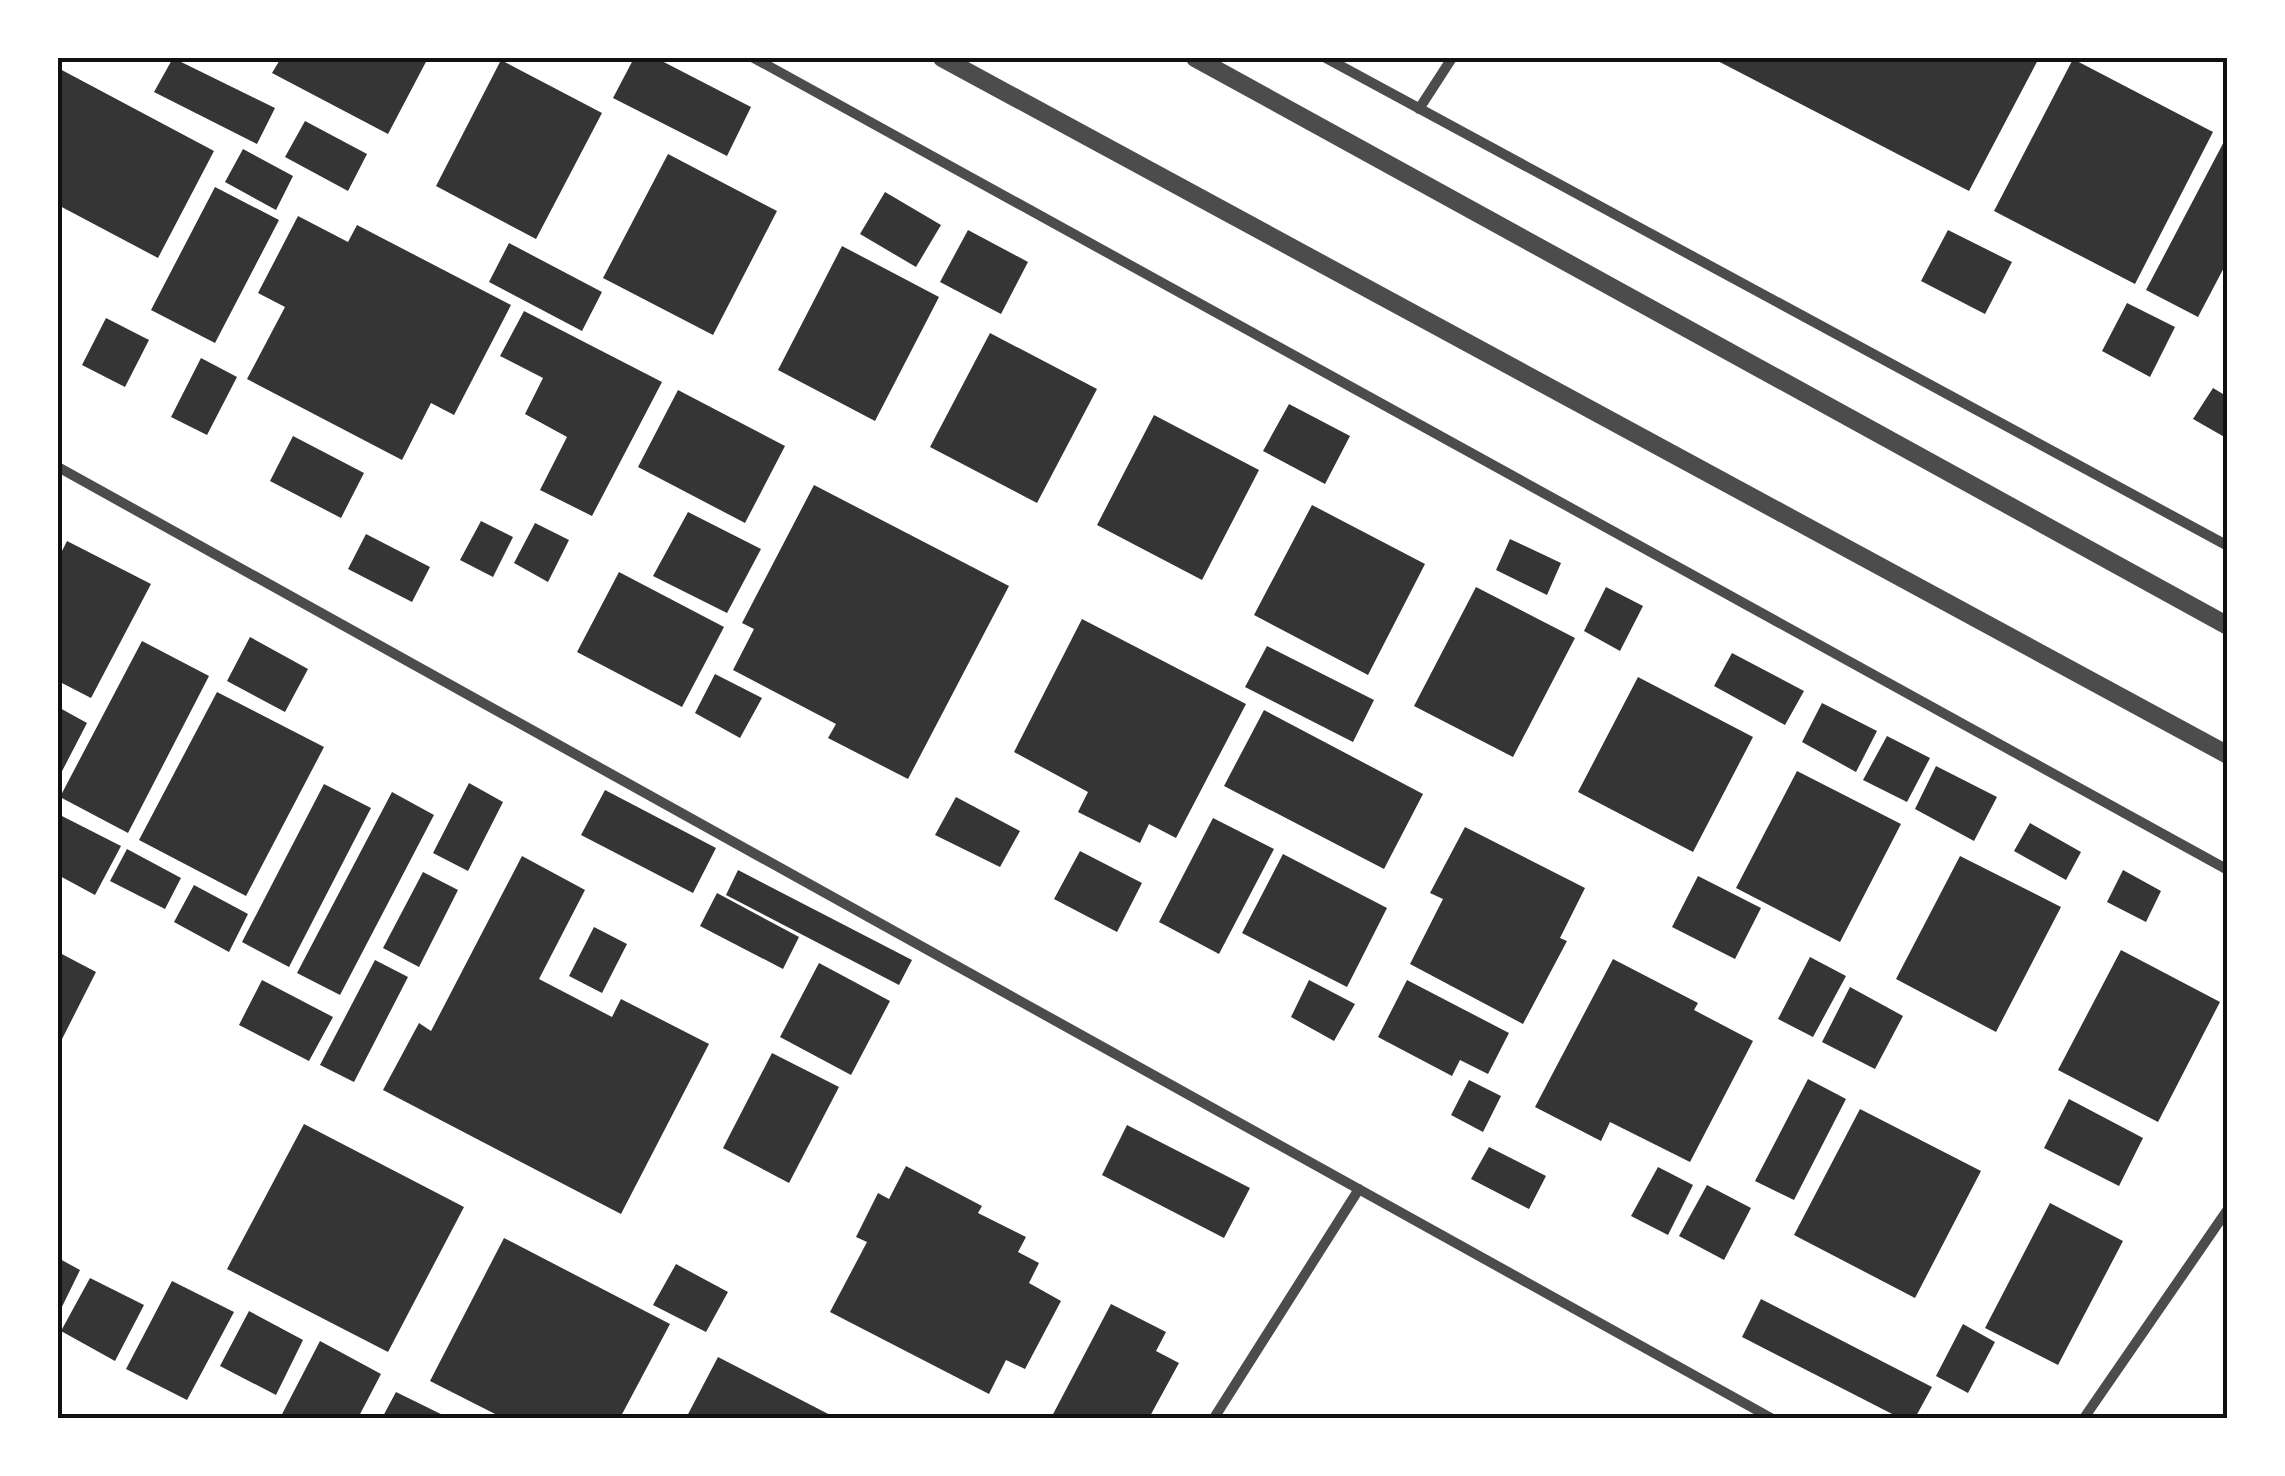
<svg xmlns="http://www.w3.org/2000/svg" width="2285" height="1476" font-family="Overpass,sans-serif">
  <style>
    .building { fill: #353535 }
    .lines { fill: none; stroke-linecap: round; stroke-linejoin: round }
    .minor { stroke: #4c4c4c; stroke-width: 10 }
    .tertiary { stroke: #4c4c4c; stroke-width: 18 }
    .neatline { fill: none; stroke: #111; stroke-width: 4 }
  </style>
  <rect width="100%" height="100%" fill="#fff"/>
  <path class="building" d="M 173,58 L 275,108 L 257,144 L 154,92 Z
    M 281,58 L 428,58 L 388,134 L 272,73 Z
    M 634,58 L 656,58 L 751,107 L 727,156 L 613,98 Z
    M 1712,58 L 2039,58 L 1969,191 Z
    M 2073,59 L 2213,132 L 2135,284 L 1994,211 Z
    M 501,60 L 602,113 L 536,239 L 436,186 Z
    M 58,68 L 214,151 L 158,258 L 58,205 Z
    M 305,121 L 367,154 L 348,191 L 285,157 Z
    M 2228,134 L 2228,260 L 2198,317 L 2146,290 Z
    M 243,149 L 293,176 L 276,210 L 225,182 Z
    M 668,154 L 777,211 L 713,335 L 603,278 Z
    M 215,187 L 279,220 L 215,343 L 151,310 Z
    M 885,192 L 941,225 L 916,267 L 860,234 Z
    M 298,216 L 348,242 L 357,225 L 511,305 L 454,415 L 431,403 L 402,460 L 247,379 L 285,307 L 258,293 Z
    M 968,230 L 1028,262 L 1001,314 L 940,282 Z
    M 1948,230 L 2012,262 L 1985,314 L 1921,281 Z
    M 509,243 L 602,292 L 582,331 L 489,282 Z
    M 842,246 L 939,297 L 875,421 L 778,370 Z
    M 2127,303 L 2175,327 L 2150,377 L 2102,351 Z
    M 524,311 L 662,382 L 592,516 L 540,490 L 567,437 L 525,414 L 543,378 L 500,356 Z
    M 106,318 L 149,340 L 125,387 L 82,365 Z
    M 990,333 L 1097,389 L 1037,503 L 930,447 Z
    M 201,358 L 237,377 L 207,435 L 171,417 Z
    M 2213,388 L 2228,397 L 2228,439 L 2193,419 Z
    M 678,390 L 785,446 L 745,523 L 638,467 Z
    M 1289,404 L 1350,436 L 1325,484 L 1263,451 Z
    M 1154,415 L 1259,470 L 1202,580 L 1097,525 Z
    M 293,436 L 364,473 L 341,518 L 270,481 Z
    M 814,485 L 1009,586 L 908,779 L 828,738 L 836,724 L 733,670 L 754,629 L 742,623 Z
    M 1312,505 L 1425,564 L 1368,675 L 1254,615 Z
    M 688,512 L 761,549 L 727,613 L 653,576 Z
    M 481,521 L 513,537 L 493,577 L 460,560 Z
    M 535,523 L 569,540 L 548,582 L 514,563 Z
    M 366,534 L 430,567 L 412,602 L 348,569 Z
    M 1510,539 L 1561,563 L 1547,595 L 1496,570 Z
    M 67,541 L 151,584 L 91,698 L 58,681 L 58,559 Z
    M 619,572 L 724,627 L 682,707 L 577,652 Z
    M 1476,587 L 1575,638 L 1513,757 L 1414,706 Z
    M 1606,587 L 1643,606 L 1620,651 L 1584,631 Z
    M 1082,619 L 1246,704 L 1176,838 L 1149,824 L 1140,843 L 1078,812 L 1088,792 L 1014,752 Z
    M 250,637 L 308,669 L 285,712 L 227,681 Z
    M 142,641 L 209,676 L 128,833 L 60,797 Z
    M 1267,646 L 1374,700 L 1353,742 L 1245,687 Z
    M 1732,653 L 1804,691 L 1785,725 L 1714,686 Z
    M 715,674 L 762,698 L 740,738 L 695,713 Z
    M 1638,677 L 1753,737 L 1693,852 L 1578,792 Z
    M 217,692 L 324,747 L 246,896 L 139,840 Z
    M 1822,703 L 1877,731 L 1856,772 L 1802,742 Z
    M 58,707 L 87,723 L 58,779 Z
    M 1264,710 L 1423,794 L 1384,869 L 1224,786 Z
    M 1887,736 L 1930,758 L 1907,802 L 1863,780 Z
    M 1936,766 L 1997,797 L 1974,841 L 1915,809 Z
    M 1797,771 L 1901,824 L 1840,942 L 1736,888 Z
    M 469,783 L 503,802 L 468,871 L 433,853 Z
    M 324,784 L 371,808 L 289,967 L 242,942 Z
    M 605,790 L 716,848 L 693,893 L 581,835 Z
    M 392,792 L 434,815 L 340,995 L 297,973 Z
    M 956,797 L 1020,831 L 1000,867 L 935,835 Z
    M 58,814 L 121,846 L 95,895 L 58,875 Z
    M 1213,818 L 1274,849 L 1219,954 L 1159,922 Z
    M 2030,823 L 2081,852 L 2066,880 L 2014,851 Z
    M 1465,827 L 1585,888 L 1560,938 L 1567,941 L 1523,1024 L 1410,964 L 1443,899 L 1430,893 Z
    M 127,849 L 181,878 L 165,909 L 110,881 Z
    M 1080,851 L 1142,883 L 1117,932 L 1054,899 Z
    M 1283,854 L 1387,908 L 1347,987 L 1242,933 Z
    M 522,856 L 585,890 L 539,979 L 612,1017 L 621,999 L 709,1044 L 621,1214 L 383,1090 L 419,1023 L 431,1031 Z
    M 1960,856 L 2061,907 L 1996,1032 L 1896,979 Z
    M 738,870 L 912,960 L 899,985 L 726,895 Z
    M 2123,870 L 2161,891 L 2146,922 L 2107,902 Z
    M 423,872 L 458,890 L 419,967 L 383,948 Z
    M 1698,876 L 1761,908 L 1735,959 L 1672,927 Z
    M 194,885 L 248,914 L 229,952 L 174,922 Z
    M 717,893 L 799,937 L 783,969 L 700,926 Z
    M 594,927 L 627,944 L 602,993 L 569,976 Z
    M 2121,950 L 2220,1002 L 2158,1122 L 2058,1070 Z
    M 58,952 L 96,972 L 58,1047 Z
    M 1810,957 L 1846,976 L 1813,1037 L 1778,1019 Z
    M 1613,959 L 1698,1003 L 1694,1010 L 1753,1041 L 1690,1162 L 1610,1122 L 1601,1141 L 1535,1107 Z
    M 375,960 L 408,977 L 354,1082 L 320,1065 Z
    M 819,963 L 890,1001 L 851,1075 L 780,1037 Z
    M 262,980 L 333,1017 L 309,1061 L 239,1025 Z
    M 1309,980 L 1355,1004 L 1334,1041 L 1291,1017 Z
    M 1407,980 L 1509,1033 L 1488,1074 L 1460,1060 L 1452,1076 L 1378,1037 Z
    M 1850,987 L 1903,1016 L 1875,1069 L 1822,1042 Z
    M 772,1053 L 839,1087 L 789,1183 L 723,1148 Z
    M 1808,1079 L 1846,1099 L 1794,1200 L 1755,1181 Z
    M 1469,1080 L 1501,1096 L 1483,1132 L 1451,1115 Z
    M 2069,1099 L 2143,1138 L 2119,1186 L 2044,1148 Z
    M 1860,1109 L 1981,1171 L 1915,1298 L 1794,1235 Z
    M 304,1124 L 464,1207 L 388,1352 L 227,1269 Z
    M 1127,1125 L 1250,1188 L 1224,1238 L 1102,1175 Z
    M 1489,1147 L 1546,1176 L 1529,1209 L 1471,1179 Z
    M 906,1166 L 982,1206 L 978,1213 L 1026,1237 L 1018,1252 L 1039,1263 L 1029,1283 L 1061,1301 L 1025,1369 L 1006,1360 L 989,1394 L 830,1312 L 867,1242 L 856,1237 L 878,1193 L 889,1199 Z
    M 1658,1167 L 1693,1185 L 1668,1235 L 1631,1216 Z
    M 1707,1185 L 1751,1208 L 1724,1260 L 1679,1236 Z
    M 2050,1203 L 2123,1241 L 2058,1365 L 1985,1328 Z
    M 504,1238 L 670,1324 L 620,1418 L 503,1418 L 430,1381 Z
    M 58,1258 L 80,1270 L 58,1315 Z
    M 676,1264 L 728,1292 L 706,1332 L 653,1305 Z
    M 90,1278 L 144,1305 L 115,1361 L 61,1331 Z
    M 172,1281 L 234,1312 L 187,1400 L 126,1369 Z
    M 1761,1299 L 1932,1387 L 1915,1418 L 1900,1418 L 1742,1337 Z
    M 1111,1304 L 1166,1332 L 1156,1351 L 1179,1363 L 1149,1418 L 1051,1418 Z
    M 249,1311 L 303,1340 L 276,1395 L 220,1366 Z
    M 1963,1324 L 1995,1342 L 1968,1393 L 1936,1376 Z
    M 320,1341 L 381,1374 L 358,1418 L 280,1418 Z
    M 718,1357 L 836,1418 L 686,1418 Z
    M 396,1392 L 449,1418 L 382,1418 Z"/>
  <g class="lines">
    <path class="minor" d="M 754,58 L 2228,870
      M 1326,58 L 2228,546
      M 1419,109 L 1452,58
      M 58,467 L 1771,1418
      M 1214,1418 L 1359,1189
      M 2084,1418 L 2228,1209"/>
    <path class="tertiary" d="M 942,58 L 2228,755
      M 1195,58 L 2228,626"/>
  </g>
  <rect width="2285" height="1476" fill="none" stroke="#ffffff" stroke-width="120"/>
  <rect x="60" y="60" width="2165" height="1356" class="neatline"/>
</svg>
